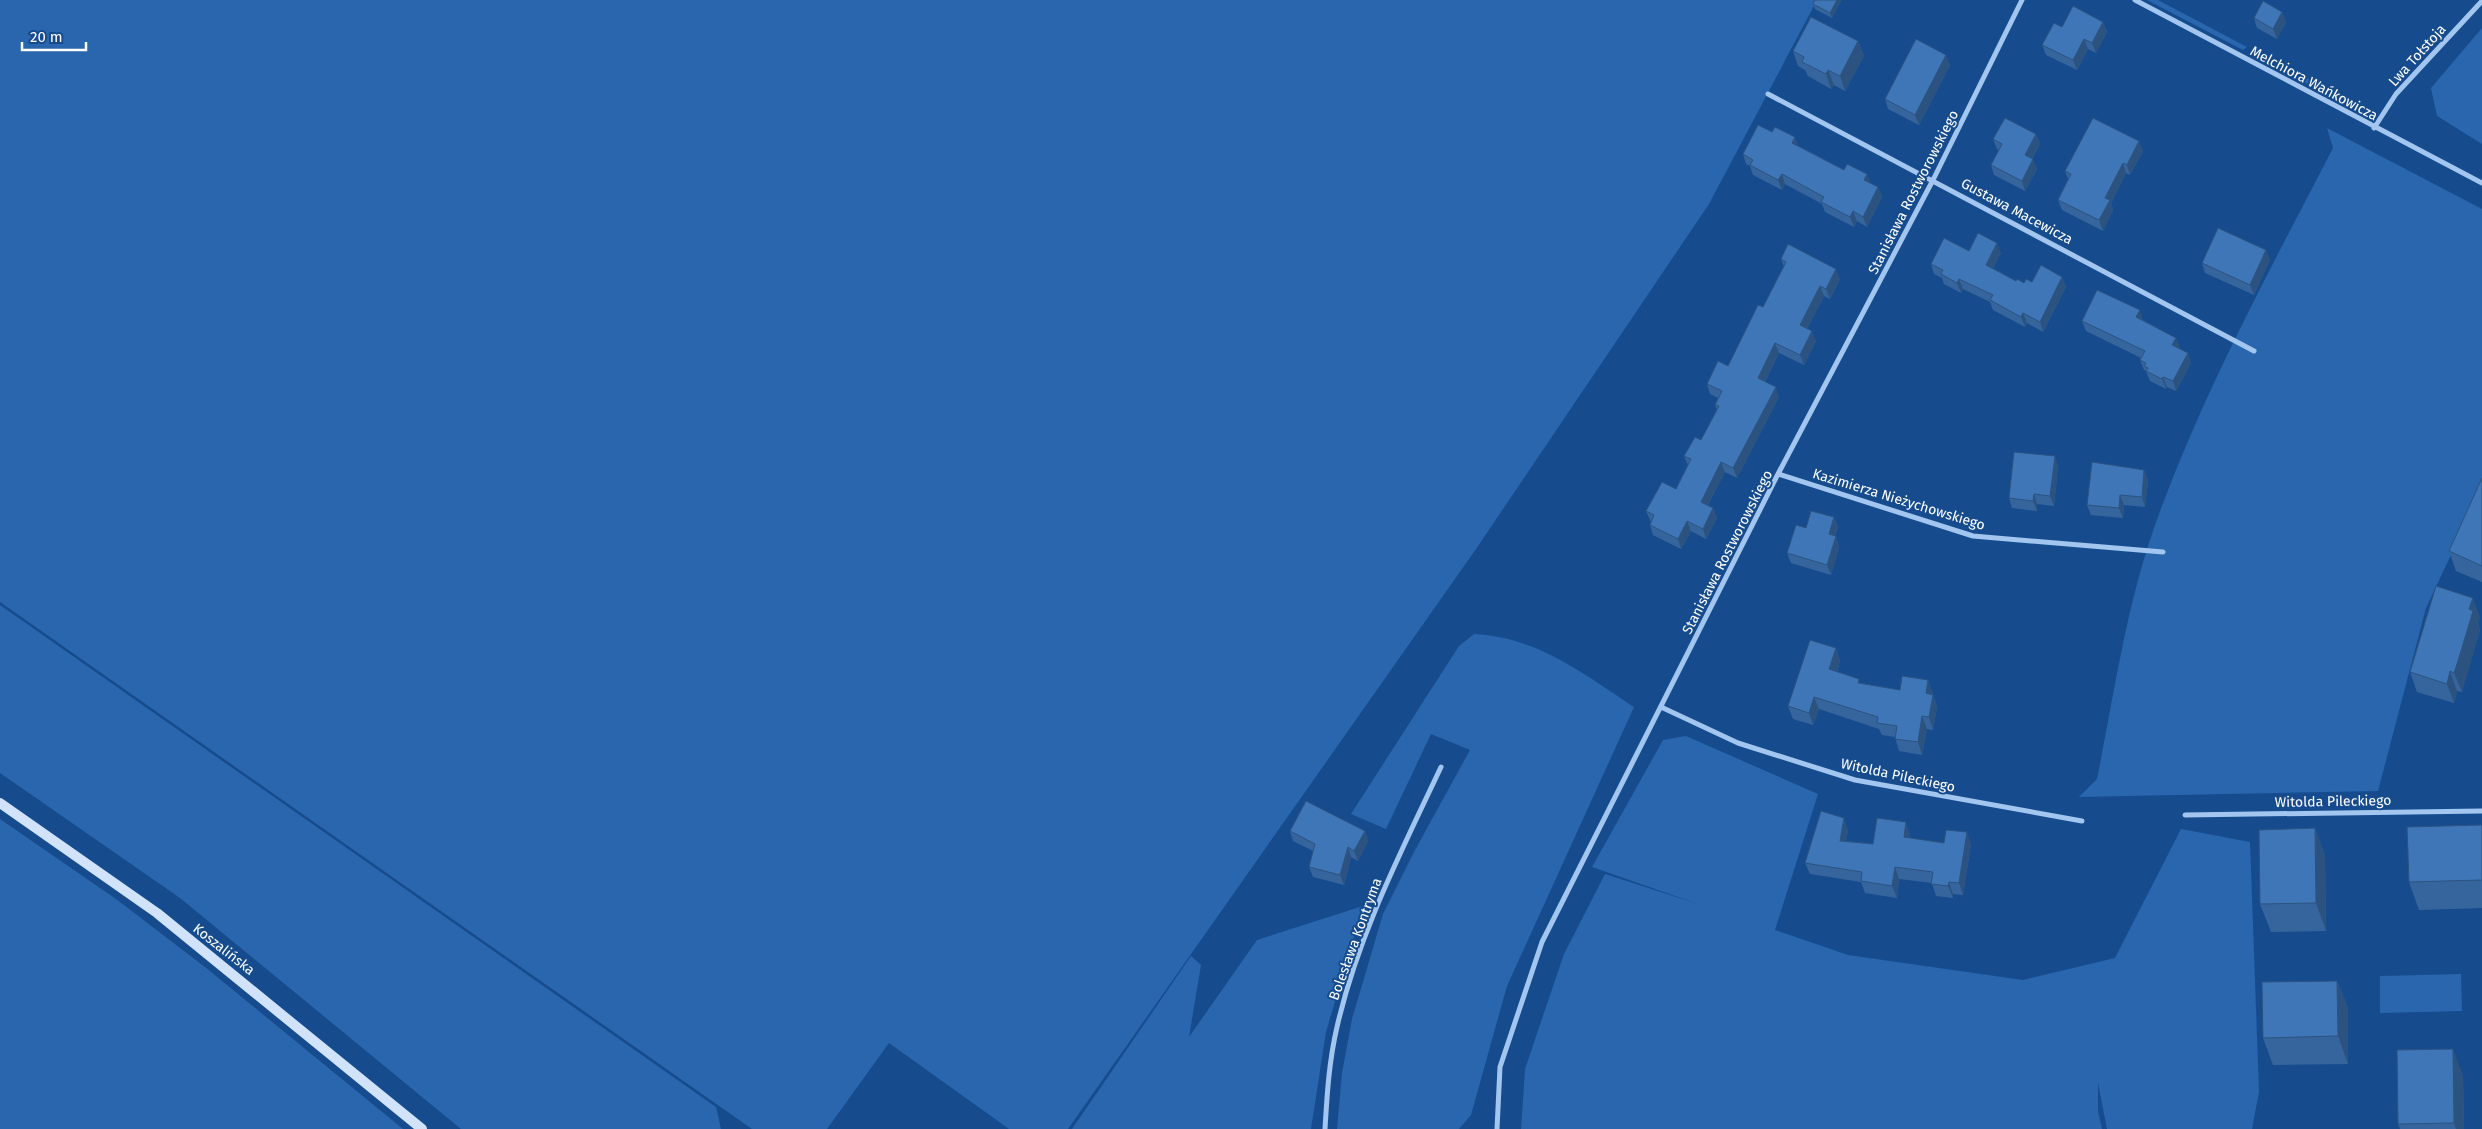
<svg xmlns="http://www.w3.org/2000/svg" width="2482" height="1129" font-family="'Fira Sans',sans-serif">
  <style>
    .green { fill: #2966ad }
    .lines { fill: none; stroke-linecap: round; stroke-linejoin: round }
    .street { stroke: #a2c6ef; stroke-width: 5 }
    .secondary { stroke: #d0e3fb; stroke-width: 10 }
    .wall { fill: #36659d }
    .shaded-wall { fill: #2c5380 }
    .building { fill: #3f76b7; stroke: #2c5380 }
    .labels { text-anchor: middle; stroke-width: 4; stroke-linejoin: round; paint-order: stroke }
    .street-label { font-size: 14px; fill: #fff; stroke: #164c8e }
  </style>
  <rect width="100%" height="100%" fill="#164c8e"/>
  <path class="green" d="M 0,0 L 1817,0 L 1709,204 L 1476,549 L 1068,1129 L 1009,1129 L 889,1043 L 827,1129 L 752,1129 L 0,602 Z
    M 2147,0 L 2158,0 L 2247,47 L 2243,50 Z
    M 2482,28 L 2482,144 L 2437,116 L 2431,88 Z
    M 2280,64 L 2362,107 L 2349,106 L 2279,69 Z
    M 2327,128 L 2482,209 L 2482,489 L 2426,608 L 2378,791 L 2079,797 L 2097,779 C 2114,695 2126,608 2154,528 C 2201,395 2269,272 2333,148 Z
    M 0,605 L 716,1107 L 721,1129 L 461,1129 L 180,898 L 0,773 Z
    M 1474,634 C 1537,637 1582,673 1634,707 L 1507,986 L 1471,1115 L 1459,1129 L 1337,1129 L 1342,1073 L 1352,1019 L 1383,914 L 1415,850 L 1470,750 L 1431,734 L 1386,829 L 1351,814 L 1459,646 Z
    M 1686,736 L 1818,794 L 1775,930 L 1848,955 L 2023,980 L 2115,958 L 2181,829 L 2250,842 L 2259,1092 L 2252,1129 L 2107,1129 L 2098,1083 L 2098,1111 L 2102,1129 L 1521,1129 L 1525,1069 L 1564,954 L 1605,874 L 1698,904 L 1592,867 L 1663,740 Z
    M 0,819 L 116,899 L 205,967 L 403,1129 L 0,1129 Z
    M 1363,906 L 1326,1032 L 1311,1129 L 1072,1129 L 1191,956 L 1201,965 L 1189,1037 L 1257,940 Z
    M 2461,974 L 2462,1011 L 2380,1013 L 2380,976 Z"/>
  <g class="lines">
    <path class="street" d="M 2135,0 L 2482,183
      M 1768,94 L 2254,351
      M 2374,128 L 2396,94 L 2482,1
      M 1778,474 L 1973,536 L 2163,552
      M 1661,707 L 1738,743 L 1855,780 L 2082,821
      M 2185,815 L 2482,811
      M 1325,1129 C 1327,1095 1329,1061 1337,1027 C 1358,935 1401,852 1441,767
      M 1497,1129 L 1500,1067 L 1542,942 L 1778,474 L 1933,180 L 2022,0"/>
    <path class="secondary" d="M 0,803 L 157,913 L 422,1129"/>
  </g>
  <path class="wall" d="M 1841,1 L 1832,18 L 1815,9 L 1813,4 Z
    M 2282,12 L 2286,22 L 2277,39 L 2257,28 L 2254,18 Z
    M 2103,22 L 2107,32 L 2096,53 L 2088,49 L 2077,70 L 2046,55 L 2042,45 L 2062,27 Z
    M 1858,41 L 1864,56 L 1845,91 L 1834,85 L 1831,89 L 1808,76 L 1805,70 L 1798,66 L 1793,51 Z
    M 1950,65 L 1919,125 L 1888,109 L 1885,99 Z
    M 2036,134 L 2040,144 L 2032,159 L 2037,169 L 2025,191 L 1994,175 L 1991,165 L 1999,150 L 1997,149 L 1993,139 Z
    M 1799,146 L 1844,170 L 1867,174 L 1870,183 L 1878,187 L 1882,197 L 1867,227 L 1857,221 L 1854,227 L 1825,212 L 1822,204 L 1785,184 L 1782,190 L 1753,175 L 1750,166 L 1746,164 L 1743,154 Z
    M 2143,151 L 2130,175 L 2126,173 L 2111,203 L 2113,210 L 2103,231 L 2062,210 L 2058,200 L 2068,179 L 2065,171 Z
    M 1969,251 L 2001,253 L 1993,268 L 2016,281 L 2024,283 L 2062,277 L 2066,287 L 2043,332 L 2027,323 L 2025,327 L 1993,310 L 1990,302 L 1963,289 L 1961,293 L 1944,284 L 1942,278 L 1934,274 L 1931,264 Z
    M 1781,259 L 1840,279 L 1830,299 L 1824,296 L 1807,329 L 1816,341 L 1804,365 L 1779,353 L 1765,382 L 1779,397 L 1737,478 L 1725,472 L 1708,505 L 1713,508 L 1717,518 L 1706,539 L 1691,531 L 1681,549 L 1653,535 L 1650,525 L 1651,522 L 1646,511 L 1676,489 L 1688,465 L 1684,456 L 1701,440 L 1717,410 L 1715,405 L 1718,398 L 1710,394 L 1707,384 L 1728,366 L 1763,307 L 1784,267 Z
    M 2270,260 L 2254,295 L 2205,273 L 2202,263 Z
    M 2143,320 L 2176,338 L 2179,348 L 2188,353 L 2191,363 L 2176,391 L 2167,387 L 2166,389 L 2150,381 L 2146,371 L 2144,370 L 2140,360 L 2141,358 L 2086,331 L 2082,321 Z
    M 2058,466 L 2054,506 L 2037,504 L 2037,511 L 2012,508 L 2009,498 Z
    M 2144,470 L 2148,480 L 2145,507 L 2124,505 L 2123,518 L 2091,515 L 2087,505 Z
    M 2482,478 L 2482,582 L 2456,571 L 2449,551 Z
    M 1834,517 L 1838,527 L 1835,536 L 1836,536 L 1839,547 L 1831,575 L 1791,563 L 1787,553 L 1806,528 Z
    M 2480,617 L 2478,623 L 2480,630 L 2465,680 L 2462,692 L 2457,691 L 2454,703 L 2417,692 L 2410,672 Z
    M 1836,648 L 1840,661 L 1837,672 L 1861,683 L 1900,690 L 1928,680 L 1937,707 L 1933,730 L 1927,729 L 1922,755 L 1899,751 L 1895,737 L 1882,735 L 1879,729 L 1819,709 L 1813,725 L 1793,719 L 1788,706 Z
    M 2482,825 L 2482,908 L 2419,910 L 2409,882 Z
    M 2315,828 L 2325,856 L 2326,931 L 2271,932 L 2260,904 Z
    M 1848,830 L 1846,841 L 1873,844 L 1910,834 L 1909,838 L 1944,843 L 1971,844 L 1963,895 L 1953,894 L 1953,898 L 1936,896 L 1932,883 L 1899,879 L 1897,898 L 1865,893 L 1861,882 L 1810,874 L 1805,863 Z
    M 1290,831 L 1365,831 L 1368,841 L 1358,861 L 1351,857 L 1344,885 L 1313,877 L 1309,867 L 1313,851 L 1293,841 Z
    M 2337,981 L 2348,1008 L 2348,1064 L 2273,1065 L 2263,1038 Z
    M 2463,1076 L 2464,1129 L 2400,1129 L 2398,1124 Z"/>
  <path class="shaded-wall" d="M 1837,0 L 1841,0 L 1841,1 L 1832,18 L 1830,13 Z
    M 2282,12 L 2286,22 L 2277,39 L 2273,29 Z
    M 2103,22 L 2107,32 L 2096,53 L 2092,43 Z
    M 2084,39 L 2088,49 L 2077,70 L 2073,60 Z
    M 1858,41 L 1864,56 L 1845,91 L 1840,76 Z
    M 1946,55 L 1950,65 L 1919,125 L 1915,115 Z
    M 1828,70 L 1834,85 L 1831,89 L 1826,74 Z
    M 2036,134 L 2040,144 L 2028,165 L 2025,155 Z
    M 1795,137 L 1799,147 L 1792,143 Z
    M 2139,141 L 2143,151 L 2130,175 L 2127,165 Z
    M 2033,159 L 2037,169 L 2025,191 L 2022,181 Z
    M 2123,163 L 2126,173 L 2111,203 L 2113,210 L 2103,231 L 2099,220 L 2105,198 Z
    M 1782,174 L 1785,184 L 1782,190 L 1778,180 Z
    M 1867,174 L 1871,184 L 1864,180 Z
    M 1878,187 L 1882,197 L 1867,227 L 1863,217 Z
    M 1853,211 L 1857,221 L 1854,227 L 1850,217 Z
    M 1997,243 L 2001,253 L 1989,275 L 1986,265 Z
    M 2266,250 L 2270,260 L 2254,295 L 2250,285 Z
    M 1836,269 L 1840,279 L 1830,299 L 1826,289 Z
    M 2062,277 L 2066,287 L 2043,332 L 2040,322 Z
    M 1959,279 L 1963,289 L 1961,293 L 1957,283 Z
    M 1820,286 L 1824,296 L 1804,335 L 1800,325 Z
    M 2140,310 L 2143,320 L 2136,317 Z
    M 2023,313 L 2027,323 L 2025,327 L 2021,317 Z
    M 1812,331 L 1816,341 L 1804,365 L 1800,355 Z
    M 2176,338 L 2180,348 L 2176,355 L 2172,345 Z
    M 1775,343 L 1779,353 L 1762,388 L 1758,378 Z
    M 2188,353 L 2191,363 L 2176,391 L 2173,381 Z
    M 2163,377 L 2167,387 L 2166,389 L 2162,379 Z
    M 1776,387 L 1779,397 L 1737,478 L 1733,468 Z
    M 2055,456 L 2058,466 L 2054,506 L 2050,496 Z
    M 1721,462 L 1725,472 L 1704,512 L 1701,502 Z
    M 2144,470 L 2148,480 L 2145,507 L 2142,497 Z
    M 2034,494 L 2037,504 L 2037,511 L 2033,501 Z
    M 2120,495 L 2124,505 L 2123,518 L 2119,508 Z
    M 1713,508 L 1717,518 L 1706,539 L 1703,529 Z
    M 1834,517 L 1838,527 L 1832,544 L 1829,534 Z
    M 1687,521 L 1691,531 L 1681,549 L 1678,539 Z
    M 1836,536 L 1839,547 L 1831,575 L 1827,565 Z
    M 2473,598 L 2480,617 L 2478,623 L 2480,630 L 2462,692 L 2454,673 L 2469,609 Z
    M 1836,648 L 1840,661 L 1833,682 L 1829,669 Z
    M 2450,671 L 2457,691 L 2454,703 L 2447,684 Z
    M 1928,680 L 1932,693 L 1930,706 L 1926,693 Z
    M 1933,695 L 1937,707 L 1933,730 L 1929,717 Z
    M 1814,697 L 1819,709 L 1813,725 L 1809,713 Z
    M 1922,716 L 1927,729 L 1922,755 L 1918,742 Z
    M 1844,818 L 1848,830 L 1844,852 L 1840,841 Z
    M 1906,822 L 1910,834 L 1908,849 L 1904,837 Z
    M 2315,828 L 2325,856 L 2326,931 L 2316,903 Z
    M 1365,831 L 1368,841 L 1358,861 L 1354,851 Z
    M 1967,832 L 1971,844 L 1963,895 L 1959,883 Z
    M 1348,847 L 1351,857 L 1344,885 L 1340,875 Z
    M 1895,867 L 1899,879 L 1897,898 L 1892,886 Z
    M 1949,882 L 1953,894 L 1953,898 L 1948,886 Z
    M 2337,981 L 2348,1008 L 2348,1064 L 2338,1036 Z
    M 2453,1049 L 2463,1076 L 2464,1129 L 2456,1129 L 2454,1123 Z"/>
  <path class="building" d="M 1815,0 L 1837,0 L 1830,13 L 1813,4 Z
    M 2263,1 L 2282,12 L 2273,29 L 2254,18 Z
    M 2073,6 L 2103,22 L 2092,43 L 2084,39 L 2073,60 L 2042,45 L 2054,23 L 2062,27 Z
    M 1811,17 L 1858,41 L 1840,76 L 1828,70 L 1826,74 L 1802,62 L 1804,57 L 1793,51 Z
    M 1916,39 L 1946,55 L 1915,115 L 1885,99 Z
    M 2005,118 L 2036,134 L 2025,155 L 2033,159 L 2022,181 L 1991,165 L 2002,144 L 1993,139 Z
    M 2093,118 L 2139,141 L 2127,165 L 2123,163 L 2105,198 L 2110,200 L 2099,220 L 2058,200 L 2071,174 L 2065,171 Z
    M 1758,125 L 1772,132 L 1775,127 L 1795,137 L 1792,143 L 1844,170 L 1847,164 L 1867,174 L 1864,180 L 1878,187 L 1863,217 L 1853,211 L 1850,217 L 1821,202 L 1824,197 L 1782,174 L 1778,180 L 1750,165 L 1753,160 L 1743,154 Z
    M 2218,228 L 2266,250 L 2250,285 L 2202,263 Z
    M 1978,233 L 1997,243 L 1986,265 L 2016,281 L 2017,279 L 2024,283 L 2026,279 L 2032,282 L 2041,265 L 2062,277 L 2040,322 L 2023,313 L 2021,317 L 1990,300 L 1993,295 L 1959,279 L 1957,283 L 1941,274 L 1943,270 L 1931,264 L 1944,238 L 1969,251 Z
    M 1788,244 L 1836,269 L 1826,289 L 1820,286 L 1800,325 L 1812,331 L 1800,355 L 1775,343 L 1758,378 L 1776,387 L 1733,468 L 1721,462 L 1701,502 L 1713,508 L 1703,529 L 1687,521 L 1678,539 L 1650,525 L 1654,515 L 1646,511 L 1662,482 L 1676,489 L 1691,459 L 1684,456 L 1695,437 L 1701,440 L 1719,406 L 1715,405 L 1722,391 L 1707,384 L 1718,361 L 1728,366 L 1758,305 L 1763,307 L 1786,262 L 1781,259 Z
    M 2097,290 L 2140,310 L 2136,317 L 2176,338 L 2172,345 L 2188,353 L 2173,381 L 2163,377 L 2162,379 L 2146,371 L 2148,368 L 2144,366 L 2146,363 L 2140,360 L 2145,351 L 2082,321 Z
    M 2014,452 L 2055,456 L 2050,496 L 2034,494 L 2033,501 L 2009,498 Z
    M 2092,462 L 2144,470 L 2142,497 L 2120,495 L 2119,508 L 2087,505 Z
    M 2482,478 L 2482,566 L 2449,551 Z
    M 1811,511 L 1834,517 L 1829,534 L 1836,536 L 1827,565 L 1787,553 L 1796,525 L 1806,528 Z
    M 2436,586 L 2473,598 L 2469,609 L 2473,611 L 2458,661 L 2454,673 L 2450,671 L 2447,684 L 2410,672 Z
    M 1810,640 L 1836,648 L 1829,669 L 1859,679 L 1858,683 L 1900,690 L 1902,676 L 1928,680 L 1926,693 L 1933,695 L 1929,717 L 1922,716 L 1918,742 L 1895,739 L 1897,726 L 1877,723 L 1878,717 L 1814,697 L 1809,713 L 1788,706 Z
    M 1306,801 L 1365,831 L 1354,851 L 1348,847 L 1340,875 L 1309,867 L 1315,844 L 1290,831 Z
    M 1821,811 L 1844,818 L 1840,841 L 1873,844 L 1877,818 L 1906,822 L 1904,837 L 1944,843 L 1946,830 L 1967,832 L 1959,883 L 1949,882 L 1948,886 L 1931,884 L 1933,872 L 1895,867 L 1892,886 L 1861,881 L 1862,872 L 1805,863 Z
    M 2482,825 L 2482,880 L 2409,882 L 2407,827 Z
    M 2315,828 L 2316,903 L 2260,904 L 2259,830 Z
    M 2337,981 L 2338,1036 L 2263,1038 L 2262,982 Z
    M 2453,1049 L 2454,1123 L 2398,1124 L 2397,1050 Z"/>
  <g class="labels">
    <g class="street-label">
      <text transform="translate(2417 55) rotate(-48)" y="5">Lwa Tołstoja</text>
      <text transform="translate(2314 83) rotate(28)" y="5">Melchiora Wańkowicza</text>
      <text transform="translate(1913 192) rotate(-63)" y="5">Stanisława Rostworowskiego</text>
      <text transform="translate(2017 211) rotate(28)" y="5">Gustawa Macewicza</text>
      <text transform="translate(1899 499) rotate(17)" y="5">Kazimierza Nieżychowskiego</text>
      <text transform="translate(1727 552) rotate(-63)" y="5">Stanisława Rostworowskiego</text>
      <text transform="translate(1898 775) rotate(12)" y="5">Witolda Pileckiego</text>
      <text transform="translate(2333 801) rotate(-1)" y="5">Witolda Pileckiego</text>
      <text transform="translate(1355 939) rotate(-70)" y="5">Bolesława Kontryma</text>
      <text transform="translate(224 949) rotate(38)" y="5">Koszalińska</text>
    </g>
  </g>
  <path d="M22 42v8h64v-8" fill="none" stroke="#ffffff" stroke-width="2.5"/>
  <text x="30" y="42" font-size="15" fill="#ffffff" stroke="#164c8e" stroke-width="4" paint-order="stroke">20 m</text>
</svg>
